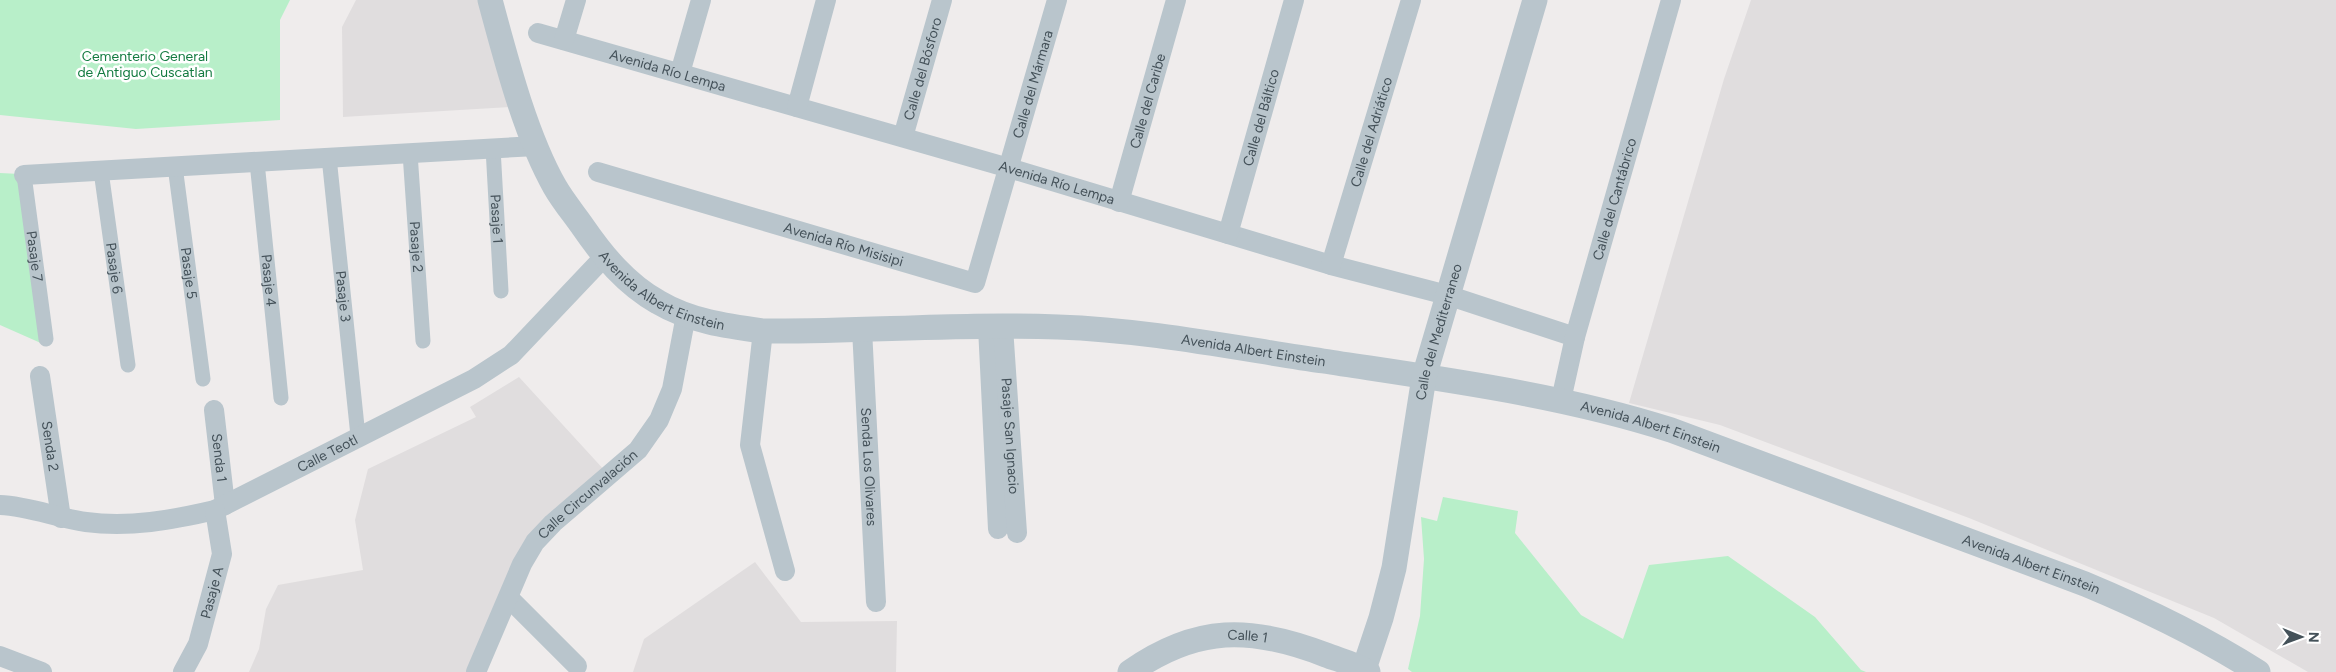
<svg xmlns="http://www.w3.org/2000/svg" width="2336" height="672" font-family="Figtree,sans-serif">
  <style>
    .education { fill: #e0ddde }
    .green { fill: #b8efc9 }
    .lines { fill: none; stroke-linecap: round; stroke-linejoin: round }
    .pedestrian { stroke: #b9c5cc; stroke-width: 15 }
    .minor { stroke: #b9c5cc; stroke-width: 20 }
    .tertiary { stroke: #b9c5cc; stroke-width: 25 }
    .labels { text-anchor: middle; stroke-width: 5; stroke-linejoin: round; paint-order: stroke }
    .park-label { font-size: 14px; fill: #147b41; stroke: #fff }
    .street-label { font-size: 14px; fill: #445159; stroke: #fff }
  </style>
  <rect width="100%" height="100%" fill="#efecec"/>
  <path class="education" d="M 356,0 L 482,0 L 510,107 L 343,117 L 342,27 Z
    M 1751,0 L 2336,0 L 2336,672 L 2308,672 L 2214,618 L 1969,518 L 1720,425 L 1629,403 L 1724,79 Z
    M 519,377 L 606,472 L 555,508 L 470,672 L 249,672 L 259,649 L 266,609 L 278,585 L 363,570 L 355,520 L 368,469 L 476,417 L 470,407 Z
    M 755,562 L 801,622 L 897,621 L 896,672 L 633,672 L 644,639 Z"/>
  <path class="green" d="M 0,0 L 290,0 L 280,20 L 280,120 L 136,129 L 0,115 Z
    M 0,173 L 20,174 L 43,344 L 0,325 Z
    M 1443,497 L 1518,511 L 1515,533 L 1581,615 L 1623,639 L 1649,565 L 1728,556 L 1815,617 L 1861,670 L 1866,672 L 1412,672 L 1408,669 L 1420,616 L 1424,559 L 1421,517 L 1437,521 Z"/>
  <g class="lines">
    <g class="pedestrian">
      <path id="s1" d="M 493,148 L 501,291"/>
      <path id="s2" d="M 410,153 L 423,341"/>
      <path id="s3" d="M 329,157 L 358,436"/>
      <path id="s4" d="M 257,162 L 281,398"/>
      <path id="s5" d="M 175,166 L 203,379"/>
      <path id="s6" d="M 101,171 L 128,365"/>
      <path id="s7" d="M 24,175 L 46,339"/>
    </g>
    <g class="minor">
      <path id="s8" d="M 538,33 L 1009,168 L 1331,265 L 1447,295 L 1575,337"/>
      <path d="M 564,40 L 576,0"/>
      <path d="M 680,73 L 701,0"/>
      <path d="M 797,107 L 826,0"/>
      <path id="s9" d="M 903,137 L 942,0"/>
      <path id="s10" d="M 598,172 L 975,283 L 1057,0"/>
      <path d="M 24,175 L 536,146"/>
      <path id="s11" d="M 1119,202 L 1176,0"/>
      <path id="s12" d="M 1228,234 L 1294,0"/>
      <path id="s13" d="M 1331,265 L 1411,0"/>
      <path d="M 988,327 L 998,529"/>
      <path id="s14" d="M 1003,327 L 1017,533"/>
      <path id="s15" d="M 862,329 L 876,602"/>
      <path d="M 763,331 L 750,445 L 785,571"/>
      <path id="s16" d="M 40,376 L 61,518"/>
      <path id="s17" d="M 1561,400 L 1575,337 L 1671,0"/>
      <path id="s18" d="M 214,410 L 225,505"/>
      <path id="s19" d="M 0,505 C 29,506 57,518 86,522 C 129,528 172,520 215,510 L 474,379 L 511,355 L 604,257"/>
      <path d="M 509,598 L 577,666"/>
      <path d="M 0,656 L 42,672"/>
      <path id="s20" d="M 183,672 L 198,644 L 222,554 L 215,510"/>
      <path id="s21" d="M 476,672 L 522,564 L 535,542 L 553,523 L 638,450 L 659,420 L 672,389 L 686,315"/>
    </g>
    <g class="tertiary">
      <path id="s22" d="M 490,0 C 506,59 525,134 555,187 C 563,201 574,214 583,227 C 603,256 626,284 658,302 C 690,321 726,326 763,331 C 861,332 960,323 1058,327 C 1147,330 1235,348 1323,361 C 1440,379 1559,394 1671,430 L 2085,584 C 2145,609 2203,637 2258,672"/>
      <path id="s23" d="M 1364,669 L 1381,618 L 1394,568 L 1424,377 L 1535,0"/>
      <path id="s24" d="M 1130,672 C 1197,625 1251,626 1326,655 C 1339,660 1356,664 1368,672"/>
    </g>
  </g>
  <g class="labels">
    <g class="park-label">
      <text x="145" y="61">Cementerio General<tspan x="145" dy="16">de Antiguo Cuscatlan</tspan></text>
    </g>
    <g class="street-label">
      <text dy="5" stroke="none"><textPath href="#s9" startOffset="71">Calle del Bósforo</textPath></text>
      <text dy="5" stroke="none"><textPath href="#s8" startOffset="135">Avenida Río Lempa</textPath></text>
      <text dy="5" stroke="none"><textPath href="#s10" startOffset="600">Calle del Mármara</textPath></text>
      <text dy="5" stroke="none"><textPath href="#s11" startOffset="105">Calle del Caribe</textPath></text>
      <text dy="5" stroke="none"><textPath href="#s12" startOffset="121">Calle del Báltico</textPath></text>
      <text dy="5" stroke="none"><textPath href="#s13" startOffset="139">Calle del Adriático</textPath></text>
      <text dy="5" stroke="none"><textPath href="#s8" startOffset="540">Avenida Río Lempa</textPath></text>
      <text dy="5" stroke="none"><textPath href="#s17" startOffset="208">Calle del Cantábrico</textPath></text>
      <text dy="5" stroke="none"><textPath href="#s1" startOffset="71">Pasaje 1</textPath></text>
      <text dy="5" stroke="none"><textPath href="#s10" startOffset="256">Avenida Río Misisipi</textPath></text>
      <text dy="5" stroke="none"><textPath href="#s2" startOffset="94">Pasaje 2</textPath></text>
      <text dy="5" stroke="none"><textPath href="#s7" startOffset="82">Pasaje 7</textPath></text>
      <text dy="5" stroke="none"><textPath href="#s6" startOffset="98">Pasaje 6</textPath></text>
      <text dy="5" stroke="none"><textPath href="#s5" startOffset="108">Pasaje 5</textPath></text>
      <text dy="5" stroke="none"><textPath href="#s4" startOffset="119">Pasaje 4</textPath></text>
      <text dy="5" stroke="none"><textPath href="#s22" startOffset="352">Avenida Albert Einstein</textPath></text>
      <text dy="5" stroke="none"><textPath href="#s3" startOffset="140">Pasaje 3</textPath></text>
      <text dy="5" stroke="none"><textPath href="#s23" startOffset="346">Calle del Mediterraneo</textPath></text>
      <text dy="5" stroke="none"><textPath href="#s22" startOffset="956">Avenida Albert Einstein</textPath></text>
      <text dy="5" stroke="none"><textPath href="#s22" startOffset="1361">Avenida Albert Einstein</textPath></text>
      <text dy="5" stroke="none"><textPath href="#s14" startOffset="109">Pasaje San Ignacio</textPath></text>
      <text dy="5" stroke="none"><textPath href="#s16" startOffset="71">Senda 2</textPath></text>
      <text dy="5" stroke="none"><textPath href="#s19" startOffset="344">Calle Teotl</textPath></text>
      <text dy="5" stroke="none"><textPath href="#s18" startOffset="48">Senda 1</textPath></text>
      <text dy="5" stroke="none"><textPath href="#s15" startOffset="138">Senda Los Olivares</textPath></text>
      <text dy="5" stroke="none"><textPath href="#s21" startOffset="214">Calle Circunvalación</textPath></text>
      <text dy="5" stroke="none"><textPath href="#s22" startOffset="1766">Avenida Albert Einstein</textPath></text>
      <text dy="5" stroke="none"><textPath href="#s20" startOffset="85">Pasaje A</textPath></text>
      <text dy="5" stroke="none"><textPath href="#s24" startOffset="126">Calle 1</textPath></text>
    </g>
  </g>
  <g transform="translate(2301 637) rotate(91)" stroke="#ffffff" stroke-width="4" paint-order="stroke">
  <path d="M0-4L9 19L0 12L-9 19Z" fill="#445159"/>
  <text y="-8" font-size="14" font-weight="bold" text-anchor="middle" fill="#445159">N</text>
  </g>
</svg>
